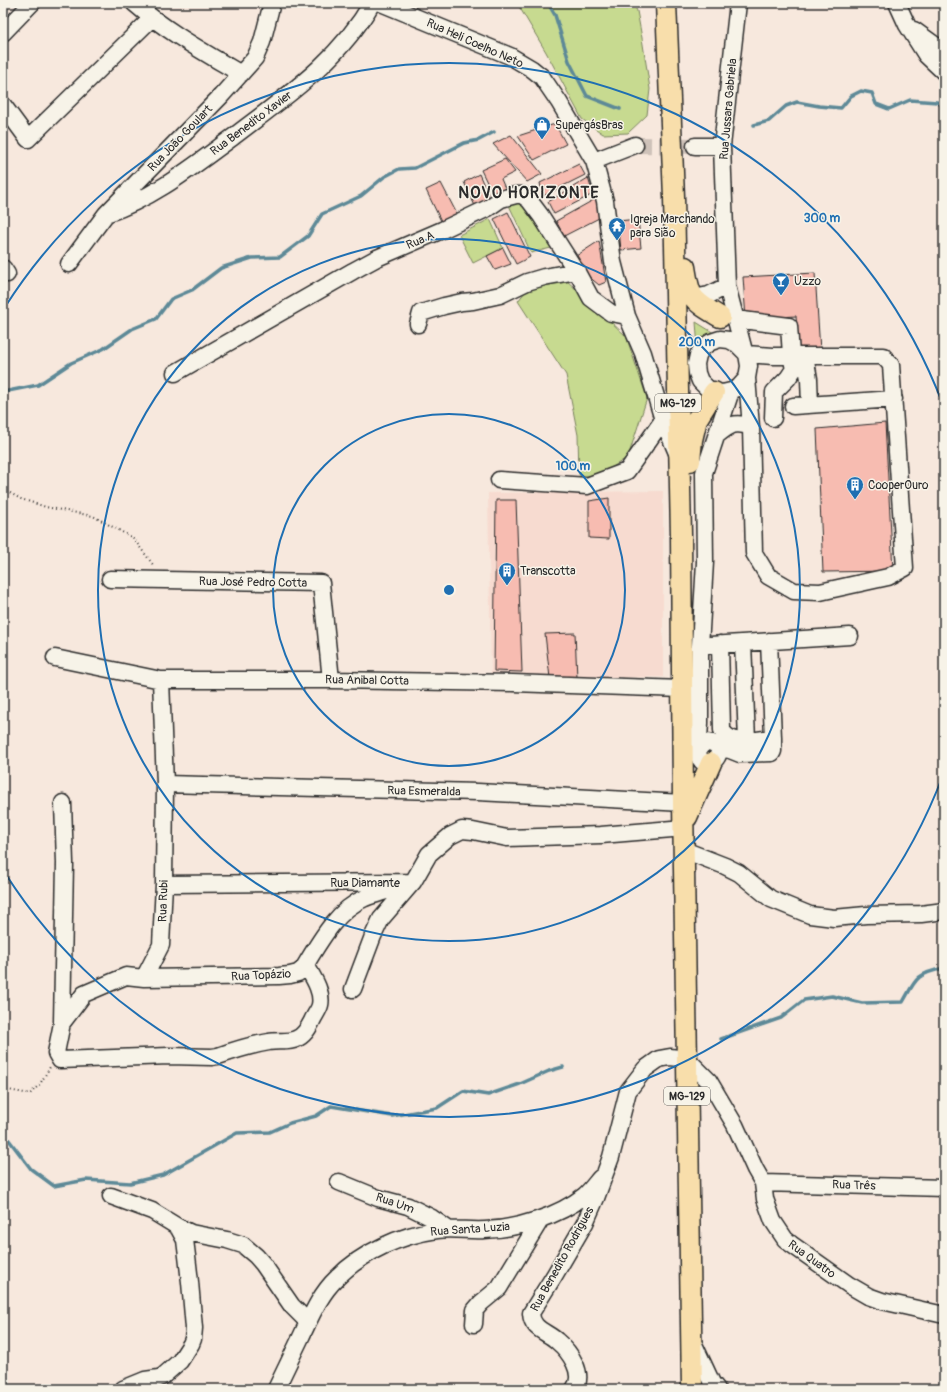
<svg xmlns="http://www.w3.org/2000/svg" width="947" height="1392" font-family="Pangolin,sans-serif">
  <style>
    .built { fill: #f7dbd0 }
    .green { fill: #c7da90; stroke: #79825e }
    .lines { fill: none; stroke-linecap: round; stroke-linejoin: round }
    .stream { stroke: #5d8997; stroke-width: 3.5 }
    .building { fill: #f7bcb1; stroke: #2b2b2b }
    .minor-tunnel { stroke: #cec2b9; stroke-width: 16; stroke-dasharray: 16 8; stroke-linecap: butt }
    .minor-casing { stroke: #2b2b2b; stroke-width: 19 }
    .major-casing { stroke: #2b2b2b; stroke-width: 23 }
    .path { stroke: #2b2b2b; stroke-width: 2; stroke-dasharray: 1 3; stroke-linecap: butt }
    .minor { stroke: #f7f3e8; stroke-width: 16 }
    .major { stroke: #f8deab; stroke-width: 20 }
    .ring { fill: none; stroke: #1f6fb2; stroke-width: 2 }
    .labels { text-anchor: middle; stroke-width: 3; stroke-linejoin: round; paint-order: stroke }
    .shield { fill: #f7f3e8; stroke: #686764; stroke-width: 1 }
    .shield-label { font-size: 11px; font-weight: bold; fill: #2b2b2b }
    .street-label { font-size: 12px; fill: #2b2b2b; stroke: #f7f3e8 }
    .poi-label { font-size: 12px; fill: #2b2b2b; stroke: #f7f3e8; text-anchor: start }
    .district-label { font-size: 16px; font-weight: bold; letter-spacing: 1px; fill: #2b2b2b; stroke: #f7f3e8 }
    .centre { fill: #1f6fb2; stroke: #f7f3e8; stroke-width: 2 }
    .ring-label { font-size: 12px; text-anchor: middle; font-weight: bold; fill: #1f6fb2; stroke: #f7f3e8; stroke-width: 3; stroke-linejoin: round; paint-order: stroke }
  </style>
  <rect width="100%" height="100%" fill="#f7e8dd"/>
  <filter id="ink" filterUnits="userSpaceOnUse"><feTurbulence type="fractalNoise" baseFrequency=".025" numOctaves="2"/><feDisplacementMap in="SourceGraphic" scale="8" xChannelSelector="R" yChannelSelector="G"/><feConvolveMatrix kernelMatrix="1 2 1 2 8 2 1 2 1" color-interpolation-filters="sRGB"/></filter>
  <g filter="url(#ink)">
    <path class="built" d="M 663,491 L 663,677 L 550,678 L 491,674 L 488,493 Z"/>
    <path class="green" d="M 517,3 L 633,3 L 637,11 L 642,38 L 650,89 L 647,115 L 628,133 L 603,134 L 582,119 L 546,52 Z
      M 519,199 L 529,205 L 551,248 L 531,253 L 508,203 Z
      M 490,219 L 503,248 L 473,263 L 459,235 Z
      M 564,278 L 626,336 L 647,398 L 628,457 L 597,477 L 579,475 L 578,435 L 566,375 L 518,301 L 525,292 Z
      M 696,322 L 717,335 L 698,348 Z"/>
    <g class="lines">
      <path class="stream" d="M 548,3 L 555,15 L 569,61 L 587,96 L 620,109
        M 754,125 L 769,121 L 786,106 L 797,102 L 819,106 L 841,108 L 851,96 L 861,91 L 872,93 L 876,104 L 889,109 L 910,100 L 937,102 L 944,107
        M 3,392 L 38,385 L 71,363 L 103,349 L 132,329 L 156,319 L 171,299 L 192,290 L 221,268 L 252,258 L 280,257 L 308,236 L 322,214 L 361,196 L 384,177 L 399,169 L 415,168 L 464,143 L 479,140 L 494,132
        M 721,1039 L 781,1018 L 804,1000 L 832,996 L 862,1003 L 903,1002 C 916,979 916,974 944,968
        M 3,1138 L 9,1140 L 31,1169 L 54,1186 L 86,1180 L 130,1183 L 163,1175 L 237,1133 L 270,1132 L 290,1123 L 316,1116 L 331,1106 L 392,1116 L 437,1108 L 463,1091 L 488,1095 L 520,1084 L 549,1071 L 563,1067"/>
    </g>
    <path class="building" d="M 555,124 L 566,144 L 534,160 L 518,136 Z
      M 511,135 L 542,174 L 527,182 L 493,144 Z
      M 505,159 L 515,172 L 501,179 L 507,193 L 495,199 L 481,170 Z
      M 579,164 L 585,175 L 543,196 L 540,183 Z
      M 479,174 L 490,199 L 476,208 L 464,182 Z
      M 588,178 L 593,194 L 554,214 L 548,202 Z
      M 441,183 L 457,214 L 442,223 L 426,190 Z
      M 597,198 L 599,218 L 564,236 L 556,221 Z
      M 508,212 L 530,257 L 516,264 L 494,219 Z
      M 638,219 L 641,248 L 621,250 L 618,221 Z
      M 599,241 L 606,282 L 599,285 L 588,276 L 576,256 Z
      M 503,248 L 511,264 L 495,270 L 487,256 Z
      M 815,273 L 820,351 L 798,352 L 796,316 L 746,319 L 743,277 Z
      M 885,423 L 893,571 L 823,572 L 817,429 Z
      M 609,498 L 609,539 L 589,538 L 589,501 Z
      M 496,500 L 516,500 L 522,672 L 494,671 Z
      M 575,633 L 577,678 L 550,678 L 545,634 Z"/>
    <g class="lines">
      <path class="minor-tunnel" d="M 635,145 L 695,146"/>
      <g class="minor-casing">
        <path id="minor" d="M 134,3 C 166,31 204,52 241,74
          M 381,3 L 510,56 L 532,69 L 542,77 L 559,102 L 594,161 L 605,201 L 613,262 L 627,316 L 643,353 L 663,420 L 677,453
          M 738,3 L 722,146 L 727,286 L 744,351
          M 897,3 L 907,25 L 926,55 L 944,72
          M 914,30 L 939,48 L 944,50
          M 3,33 L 32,3
          M 3,105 L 28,139 L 152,18
          M 695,146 L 722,146
          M 594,161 L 635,145
          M 106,214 C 154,198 192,167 233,137 C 285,97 339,61 372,3
          M 69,264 L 106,214 L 221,96 L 255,58 L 262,42 L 272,3
          M 3,268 L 7,274
          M 693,298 L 709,295 L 727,286
          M 735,319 L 789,326 L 791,355 L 794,369 L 788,378 L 774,392 L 773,418
          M 418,324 L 421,313 L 444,306 L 462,302 L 473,301 L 500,295 L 527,282 L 544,277 L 577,271
          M 747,354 L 773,356 L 883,356 L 891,365 L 905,568 L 888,577 L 820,592 L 794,591 L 768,576 L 754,553 L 751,427 L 747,378 L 749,366 L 747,354 L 737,344 L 729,340 L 720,339 L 711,342 L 703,347 L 698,355 L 696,364 L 697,373 L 700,381 L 707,388 L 714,392 L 723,393 L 731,391 L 738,388 L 747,378
          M 805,356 L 809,379 L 810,405
          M 175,373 L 353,271 L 377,258 L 442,230 L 488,208 L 501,199 L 516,195 L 522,195 L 529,200 L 541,216 L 578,274 L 591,298 L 611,313 L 627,316
          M 793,406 L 894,399
          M 716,436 C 730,425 734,421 751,427
          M 499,480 L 587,486 L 627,471 L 663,420
          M 110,579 L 321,583 L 331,680
          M 743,643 L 747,740
          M 720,644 L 722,730 C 731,747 757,739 773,738 L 769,641
          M 710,645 L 850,636
          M 55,658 L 161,680 L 331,680 L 513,683 L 682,689
          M 161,680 L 165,784 L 164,884 L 161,945 L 144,978 L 126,976 L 84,994 L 62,1023 L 56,1053 L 60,1060 L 169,1056 L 212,1057 L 218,1056 C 235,1050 251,1045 269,1042 C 278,1040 288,1043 296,1039 C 304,1036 308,1029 312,1021 C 314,1016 319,1010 320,1005 C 323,991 312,976 306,965
          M 699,748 L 706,742 C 736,743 705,782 698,753 L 700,723 L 700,646 L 705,562 L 704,473 L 731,391
          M 718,748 L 730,750 L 740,754 L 772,753 L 773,751 L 773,738
          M 165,784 L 478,792 L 683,803
          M 684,850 L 725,866 L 739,873 L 771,899 L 810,915 L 834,918 L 866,915 L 921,914 L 944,911
          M 164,884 L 413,882 L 429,854 L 450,836 L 462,830 L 473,831 L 507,838 L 601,835 L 684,828
          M 144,978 L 279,976 L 290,975 L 298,973 L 303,969 C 318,944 337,909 365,898 C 376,894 387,891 398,887
          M 353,989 L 373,936 L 381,919 L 412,883
          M 62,1023 L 65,863 L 63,803
          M 339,1182 L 378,1198 L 408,1206 L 432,1218 L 448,1229
          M 763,1183 L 944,1188
          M 111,1196 L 152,1211 L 178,1227 L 191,1233 L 227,1240 L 243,1245 L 256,1256 L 263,1264 L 292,1306 L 308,1322
          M 474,1324 L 475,1310 L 481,1303 L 499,1288 L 541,1219
          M 692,1340 L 712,1383 L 717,1389
          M 123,1389 L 145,1380 L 159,1378 L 163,1376 L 180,1361 L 191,1344 L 193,1339 L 194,1328 L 190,1282 L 187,1256 L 185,1240 L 178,1227
          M 276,1389 C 284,1372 293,1354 301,1337 C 311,1316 320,1294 337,1278 C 362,1252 401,1235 437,1230 C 453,1228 469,1231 485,1230 C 517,1229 559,1216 584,1196 C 590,1191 595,1184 600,1178
          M 574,1389 C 586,1374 569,1351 557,1341 C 546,1331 532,1330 531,1313 L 554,1276 L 585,1223 L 596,1198 L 611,1157 L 628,1091 L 645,1069 L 659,1059 L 670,1057 L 687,1059 L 709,1081 L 735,1125 L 755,1169 L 763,1183 L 765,1199 L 773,1221 L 785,1239 L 791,1244 L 849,1285 L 868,1296 L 882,1301 L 944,1315"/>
      </g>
      <g class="major-casing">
        <path id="major" d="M 666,3 L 674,197 L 681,535 L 683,803 L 692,1389
          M 685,267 C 690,300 692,300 720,317
          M 690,461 L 692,440 L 697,419 L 714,392
          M 687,817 L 711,763"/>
      </g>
      <path class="path" d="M 3,489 L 21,499 L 46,507 L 93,516 L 133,538 L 154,566
        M 3,1089 L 30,1094 L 40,1084 L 50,1067"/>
      <use href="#minor" class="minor"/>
      <use href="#major" class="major"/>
    </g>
  </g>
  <g class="ring">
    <circle cx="449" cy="590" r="176"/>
    <circle cx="449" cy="590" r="351"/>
    <path d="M943 775A527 527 0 0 1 5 873M5 307A527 527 0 0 1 943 405"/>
  </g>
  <defs>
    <g id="shop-pin" transform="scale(0.9)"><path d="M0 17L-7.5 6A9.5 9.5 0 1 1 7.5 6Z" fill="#1f6fb2" stroke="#f7f3e8"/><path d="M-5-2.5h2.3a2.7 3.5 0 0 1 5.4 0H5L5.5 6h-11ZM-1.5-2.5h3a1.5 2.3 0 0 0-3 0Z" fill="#fff"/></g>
    <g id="temple-pin" transform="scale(0.9)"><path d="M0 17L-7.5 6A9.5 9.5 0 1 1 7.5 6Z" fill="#1f6fb2" stroke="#f7f3e8"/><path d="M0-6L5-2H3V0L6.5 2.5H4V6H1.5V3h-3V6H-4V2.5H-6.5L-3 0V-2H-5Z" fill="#fff"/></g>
    <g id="bar-pin" transform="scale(0.9)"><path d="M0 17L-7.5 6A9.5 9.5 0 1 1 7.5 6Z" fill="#1f6fb2" stroke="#f7f3e8"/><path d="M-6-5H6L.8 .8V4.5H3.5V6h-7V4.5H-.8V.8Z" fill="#fff"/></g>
    <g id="building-pin" transform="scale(0.9)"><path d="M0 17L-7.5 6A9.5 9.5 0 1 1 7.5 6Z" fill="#1f6fb2" stroke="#f7f3e8"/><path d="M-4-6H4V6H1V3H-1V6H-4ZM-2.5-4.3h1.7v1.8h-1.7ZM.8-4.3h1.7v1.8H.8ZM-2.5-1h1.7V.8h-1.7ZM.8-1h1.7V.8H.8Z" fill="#fff"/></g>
  </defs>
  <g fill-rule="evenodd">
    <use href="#shop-pin" x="542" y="125"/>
    <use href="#temple-pin" x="617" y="226"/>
    <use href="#bar-pin" x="781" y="281"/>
    <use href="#building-pin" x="855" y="485"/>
    <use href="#building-pin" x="507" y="571"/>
  </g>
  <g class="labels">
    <g class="shield">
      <rect x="655" y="394" width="46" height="18" rx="3"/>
      <rect x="664" y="1087" width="46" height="18" rx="3"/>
    </g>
    <g class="shield-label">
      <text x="678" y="407">MG-129</text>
      <text x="687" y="1100">MG-129</text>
    </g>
    <g class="street-label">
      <text transform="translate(475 43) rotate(24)" y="4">Rua Heli Coelho Neto</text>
      <text transform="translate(728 109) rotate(-85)" y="4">Rua Jussara Gabriela</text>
      <text transform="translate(251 123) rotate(-37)" y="4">Rua Benedito Xavier</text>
      <text transform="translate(180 138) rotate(-46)" y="4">Rua João Goulart</text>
      <text transform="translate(420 240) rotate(-23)" y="4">Rua A</text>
      <text transform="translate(253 582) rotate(1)" y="4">Rua José Pedro Cotta</text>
      <text transform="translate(367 680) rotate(1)" y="4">Rua Anibal Cotta</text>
      <text transform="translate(424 791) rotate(1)" y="4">Rua Esmeralda</text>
      <text x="365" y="887">Rua Diamante</text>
      <text transform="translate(163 901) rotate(-88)" y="4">Rua Rubi</text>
      <text transform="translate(261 975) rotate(-3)" y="4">Rua Topázio</text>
      <text transform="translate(854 1185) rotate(2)" y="4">Rua Três</text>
      <text transform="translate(395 1203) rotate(19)" y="4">Rua Um</text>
      <text transform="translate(470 1229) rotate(-4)" y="4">Rua Santa Luzia</text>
      <text transform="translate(562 1259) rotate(-61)" y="4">Rua Benedito Rodrigues</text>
      <text transform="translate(812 1259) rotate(36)" y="4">Rua Quatro</text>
    </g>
    <g class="poi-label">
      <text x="555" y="129">SupergásBras</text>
      <text x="630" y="223">Igreja Marchando<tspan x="630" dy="14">para Sião</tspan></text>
      <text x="794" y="285">Uzzo</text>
      <text x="868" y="489">CooperOuro</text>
      <text x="520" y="575">Transcotta</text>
    </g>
    <g class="district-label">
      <text x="529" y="198">NOVO HORIZONTE</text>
    </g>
  </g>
  <circle cx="449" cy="590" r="6" class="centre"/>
  <g class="ring-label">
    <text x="822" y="222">300 m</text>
    <text x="697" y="346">200 m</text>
    <text x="573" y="470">100 m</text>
  </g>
  <rect width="947" height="1392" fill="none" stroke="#f7f3e8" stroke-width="16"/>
  <rect x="8" y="8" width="931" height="1376" fill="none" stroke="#2b2b2b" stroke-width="1.5" filter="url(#ink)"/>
</svg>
